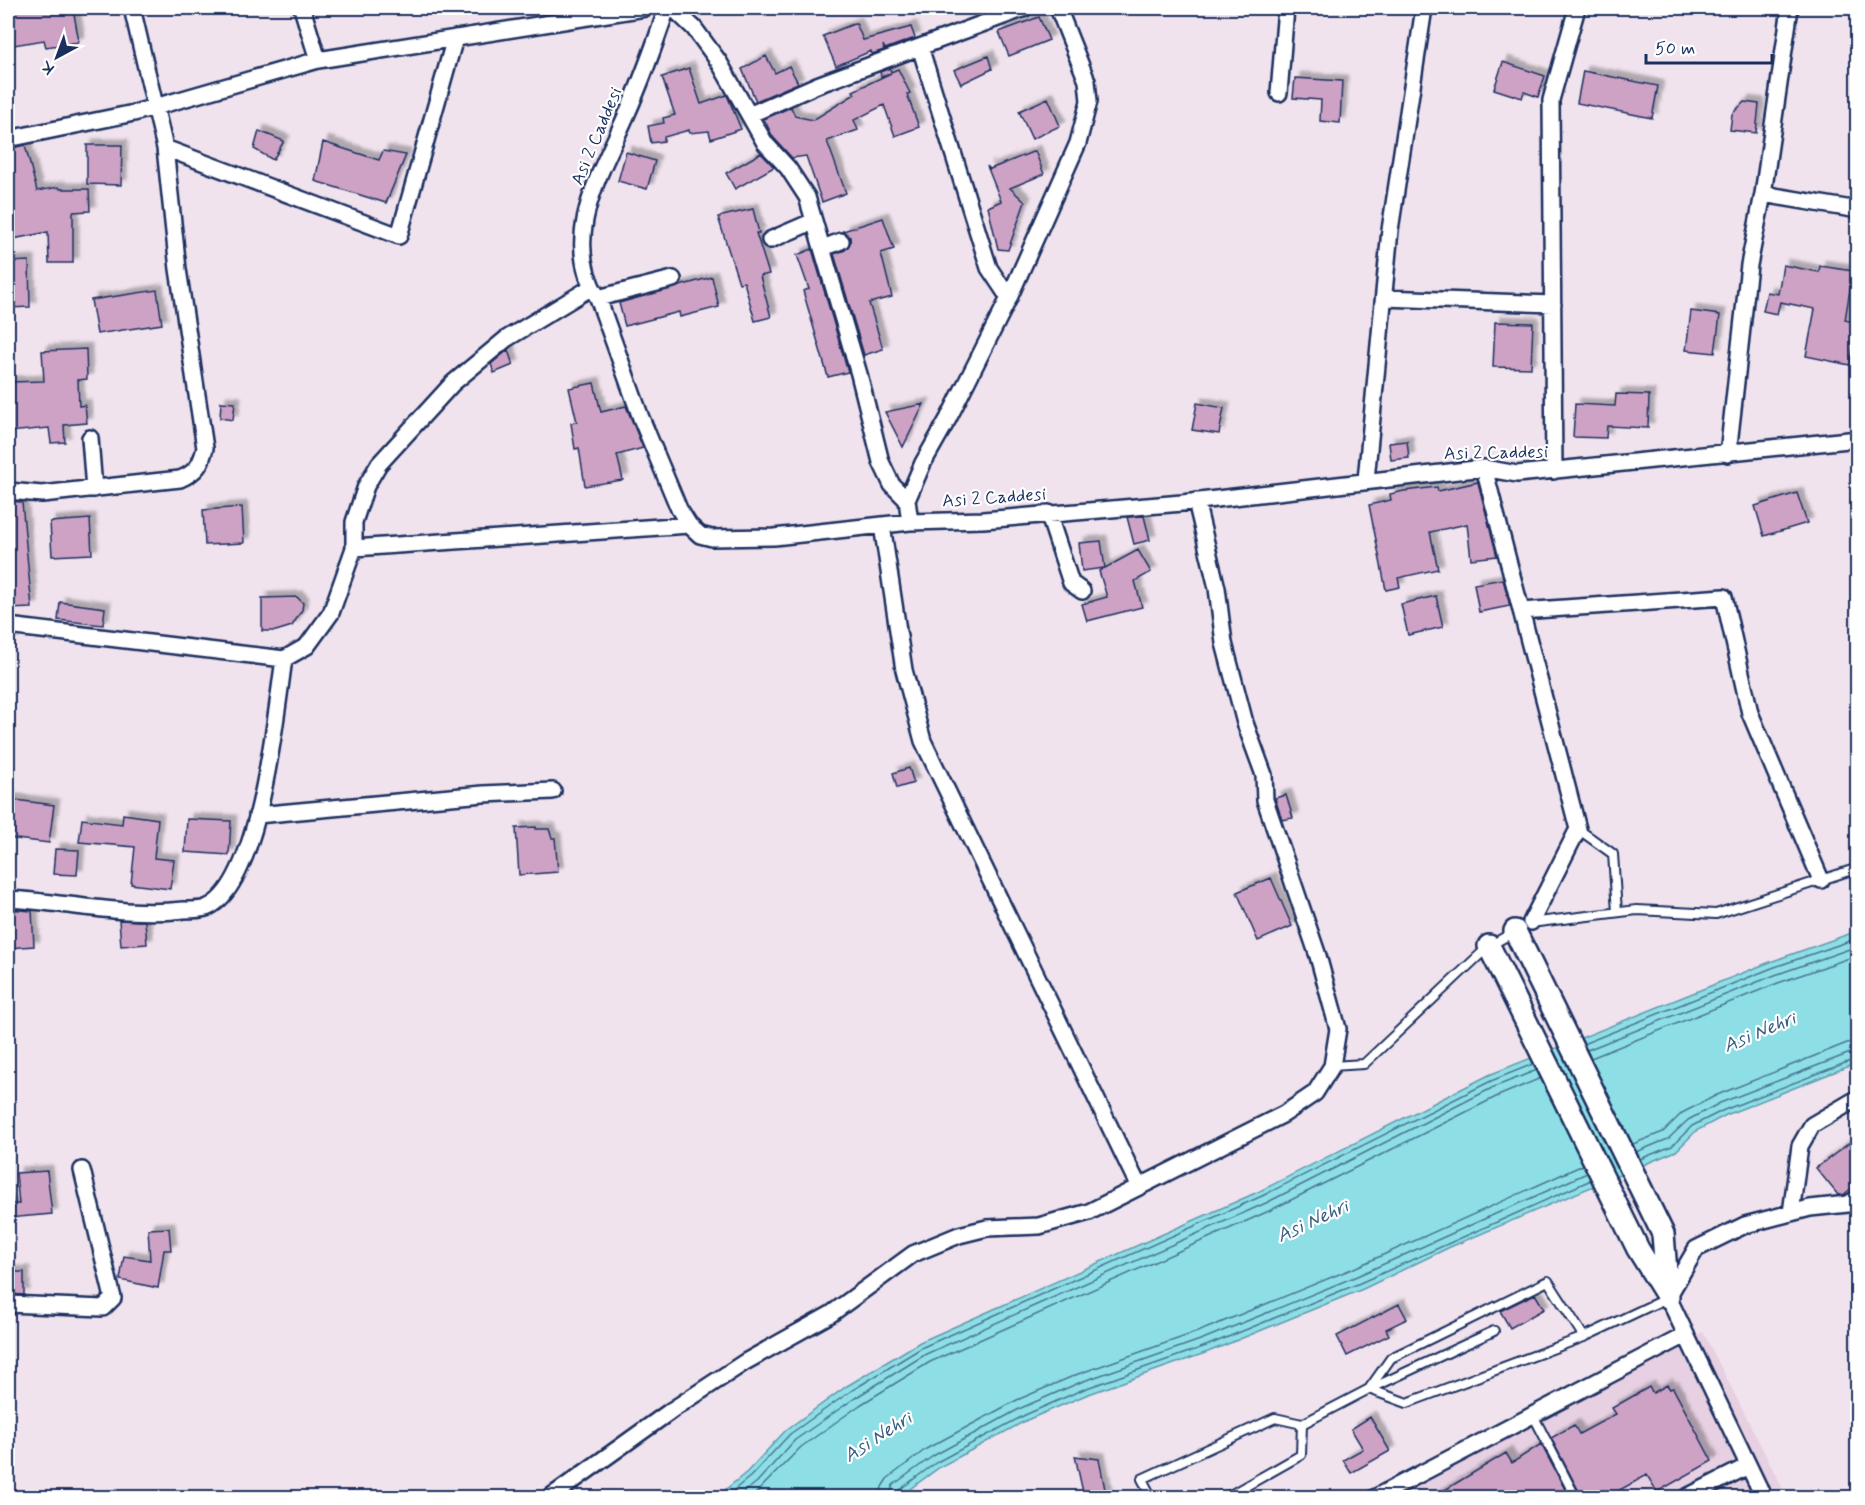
<svg xmlns="http://www.w3.org/2000/svg" width="1865" height="1505" font-family="Mynerve,sans-serif">
  <style>
    .built { fill: #e6d0e2 }
    .water { fill: #8ddfe5; stroke: #5f99af; stroke-width: 1.5 }
    .lines { fill: none; stroke-linecap: round; stroke-linejoin: round }
    .shore { stroke: #497594; stroke-width: 1.5 }
    .building { fill: #cea2c5; stroke: #1b2f5e; stroke-width: 1.5; filter: url(#shadow) }
    .lane-casing { stroke: #1b2f5e; stroke-width: 12 }
    .street-casing { stroke: #1b2f5e; stroke-width: 20 }
    .secondary-casing { stroke: #1b2f5e; stroke-width: 26 }
    .lane { stroke: #fff; stroke-width: 8 }
    .street { stroke: #fff; stroke-width: 15 }
    .secondary { stroke: #fff; stroke-width: 21 }
    .labels { text-anchor: middle; stroke-width: 4.5; stroke-linejoin: round; paint-order: stroke }
    .street-label { font-size: 18px; fill: #1b2f5e; stroke: #fff }
    .water-label { font-size: 20px; font-style: italic; fill: #385b80; stroke: #fff }
  </style>
  <defs>
    <filter id="shadow"><feDropShadow dx="5.5" dy="-5.5" stdDeviation="1.5" flood-color="#0004"/></filter>
  </defs>
  <rect width="100%" height="100%" fill="#f0e3ee"/>
  <filter id="ink" filterUnits="userSpaceOnUse"><feTurbulence type="fractalNoise" baseFrequency=".0167" numOctaves="2"/><feDisplacementMap in="SourceGraphic" scale="12" xChannelSelector="R" yChannelSelector="G"/><feConvolveMatrix kernelMatrix="1 2 1 2 8 2 1 2 1" color-interpolation-filters="sRGB"/></filter>
  <g filter="url(#ink)">
    <path class="built" d="M 1703,1332 L 1787,1497 L 1365,1498 Z"/>
    <path class="water" d="M 1857,931 L 1857,1063 L 1726,1115 L 1696,1131 L 1676,1151 L 1450,1247 L 1363,1289 L 1208,1352 L 1086,1395 L 1027,1420 L 940,1467 L 899,1497 L 715,1498 L 747,1472 L 786,1430 L 847,1386 L 920,1342 L 1260,1191 L 1489,1075 L 1770,962 Z"/>
    <g class="lines">
      <path class="shore" d="M 1583,1044 L 1772,968 L 1858,938
        M 1587,1050 L 1775,975 L 1858,946
        M 1591,1058 L 1778,983 L 1858,955
        M 1633,1144 L 1663,1132 L 1682,1113 L 1717,1095 L 1847,1043 L 1858,1041
        M 1636,1152 L 1668,1139 L 1688,1120 L 1720,1103 L 1858,1050
        M 1640,1159 L 1672,1146 L 1692,1126 L 1724,1110 L 1858,1058
        M 724,1498 L 751,1476 L 790,1434 L 851,1391 L 923,1347 L 1262,1196 L 1491,1081 L 1533,1064
        M 737,1498 L 757,1482 L 795,1440 L 855,1398 L 926,1354 L 1266,1203 L 1494,1087 L 1537,1070
        M 751,1498 L 801,1447 L 860,1405 L 930,1362 L 1269,1211 L 1498,1096 L 1541,1078
        M 880,1498 L 882,1487 L 887,1479 L 926,1449 L 1017,1400 L 1078,1374 L 1200,1331 L 1354,1268 L 1583,1165
        M 889,1498 L 893,1485 L 933,1456 L 1021,1408 L 1081,1382 L 1203,1339 L 1357,1276 L 1587,1173
        M 896,1498 L 899,1490 L 937,1462 L 1025,1415 L 1084,1389 L 1206,1346 L 1360,1283 L 1591,1180"/>
    </g>
    <path class="building" d="M 8,8 L 73,8 L 79,42 L 46,47 L 44,40 L 14,45 L 13,40 L 8,41 Z
      M 1039,17 L 1049,40 L 1009,56 L 999,32 Z
      M 856,23 L 863,40 L 911,27 L 915,38 L 885,49 L 883,45 L 884,50 L 872,54 L 871,51 L 836,66 L 823,36 Z
      M 766,56 L 775,73 L 789,66 L 798,83 L 756,101 L 742,69 Z
      M 988,56 L 992,69 L 961,84 L 954,70 Z
      M 1503,62 L 1545,76 L 1538,97 L 1524,92 L 1522,98 L 1494,89 Z
      M 689,68 L 701,104 L 727,95 L 741,129 L 711,139 L 709,131 L 689,133 L 689,130 L 664,137 L 664,141 L 651,143 L 648,126 L 664,123 L 663,118 L 675,115 L 662,77 Z
      M 890,68 L 891,72 L 898,69 L 910,93 L 907,94 L 919,127 L 895,136 L 884,105 L 854,120 L 858,130 L 827,141 L 846,193 L 822,202 L 806,156 L 792,158 L 773,137 L 764,119 L 791,107 L 795,116 L 813,120 L 855,94 L 853,91 L 891,73 L 881,76 L 880,72 Z
      M 1583,71 L 1658,86 L 1652,118 L 1577,103 Z
      M 1295,78 L 1342,81 L 1340,123 L 1320,121 L 1321,100 L 1293,98 Z
      M 1048,98 L 1060,126 L 1032,139 L 1019,111 Z
      M 1744,102 L 1759,104 L 1756,133 L 1730,130 L 1732,114 Z
      M 259,131 L 284,141 L 273,160 L 254,149 Z
      M 323,142 L 379,160 L 383,151 L 406,155 L 386,203 L 315,181 Z
      M 25,145 L 37,191 L 59,187 L 60,189 L 89,189 L 90,211 L 73,212 L 73,263 L 49,263 L 48,232 L 8,240 L 8,149 Z
      M 87,145 L 122,145 L 121,185 L 87,184 Z
      M 1035,151 L 1044,174 L 1010,188 L 1025,202 L 1008,250 L 998,249 L 988,207 L 1001,201 L 987,166 L 990,169 Z
      M 626,152 L 655,161 L 647,189 L 618,181 Z
      M 761,153 L 774,167 L 735,189 L 726,173 Z
      M 753,209 L 759,233 L 756,233 L 769,274 L 760,276 L 771,317 L 755,321 L 744,282 L 739,283 L 718,217 Z
      M 883,218 L 894,249 L 881,253 L 892,297 L 869,303 L 883,349 L 864,355 L 834,254 L 845,250 L 850,243 L 850,237 L 843,231 Z
      M 812,249 L 848,372 L 828,377 L 803,291 L 809,289 L 797,255 Z
      M 29,261 L 30,307 L 8,308 L 8,262 Z
      M 1783,265 L 1819,272 L 1820,266 L 1853,271 L 1845,320 L 1857,323 L 1850,365 L 1806,356 L 1815,309 L 1780,302 L 1777,314 L 1763,311 L 1767,292 L 1778,294 Z
      M 712,277 L 719,307 L 680,317 L 679,312 L 625,326 L 619,303 Z
      M 157,290 L 162,324 L 97,334 L 91,300 Z
      M 1691,311 L 1720,315 L 1715,353 L 1686,350 Z
      M 1495,322 L 1533,323 L 1531,368 L 1493,367 Z
      M 86,349 L 87,379 L 78,380 L 79,406 L 85,405 L 87,423 L 64,425 L 65,442 L 51,443 L 49,428 L 9,432 L 8,382 L 44,381 L 42,351 Z
      M 508,350 L 513,365 L 494,373 L 491,364 Z
      M 594,383 L 601,412 L 626,406 L 643,448 L 617,455 L 623,480 L 585,486 L 579,448 L 575,449 L 571,423 L 577,422 L 569,388 Z
      M 1616,394 L 1649,395 L 1648,428 L 1607,426 L 1606,438 L 1573,437 L 1575,404 L 1615,406 Z
      M 221,402 L 235,403 L 233,420 L 220,418 Z
      M 1197,403 L 1224,408 L 1219,434 L 1192,430 Z
      M 924,404 L 903,447 L 885,412 Z
      M 1407,441 L 1409,458 L 1391,460 L 1389,443 Z
      M 1478,482 L 1497,556 L 1471,559 L 1467,524 L 1430,532 L 1438,569 L 1398,578 L 1400,587 L 1386,590 L 1369,505 L 1391,500 L 1390,494 L 1404,491 L 1437,487 L 1438,491 Z
      M 1797,493 L 1807,523 L 1764,536 L 1755,506 Z
      M 8,501 L 22,502 L 32,608 L 8,609 Z
      M 242,507 L 244,543 L 205,545 L 203,510 Z
      M 1144,516 L 1150,540 L 1134,544 L 1127,517 Z
      M 90,519 L 92,554 L 52,556 L 50,522 Z
      M 1101,541 L 1105,568 L 1138,550 L 1151,572 L 1135,581 L 1142,607 L 1087,621 L 1082,604 L 1107,597 L 1099,571 L 1104,568 L 1082,571 L 1079,543 Z
      M 1503,579 L 1510,606 L 1479,612 L 1474,584 Z
      M 1436,596 L 1443,627 L 1408,635 L 1401,604 Z
      M 297,597 L 303,603 L 302,610 L 292,626 L 276,631 L 262,631 L 262,598 Z
      M 60,602 L 105,608 L 103,625 L 58,620 Z
      M 909,768 L 914,783 L 897,788 L 893,773 Z
      M 1286,795 L 1293,818 L 1282,820 L 1275,798 Z
      M 8,799 L 54,805 L 49,843 L 8,838 Z
      M 123,814 L 158,819 L 154,858 L 174,860 L 170,889 L 131,884 L 135,847 L 79,842 L 82,819 L 122,824 Z
      M 187,819 L 231,821 L 229,855 L 185,852 Z
      M 536,827 L 536,829 L 549,829 L 552,838 L 555,838 L 558,872 L 519,875 L 516,828 Z
      M 55,849 L 79,850 L 77,875 L 53,874 Z
      M 1271,878 L 1292,926 L 1258,941 L 1237,892 Z
      M 8,909 L 32,911 L 34,946 L 8,948 Z
      M 119,920 L 145,921 L 147,944 L 121,946 Z
      M 1852,1141 L 1857,1148 L 1857,1184 L 1843,1195 L 1838,1195 L 1816,1168 Z
      M 47,1171 L 52,1214 L 8,1218 L 8,1204 L 19,1204 L 16,1173 Z
      M 169,1228 L 171,1250 L 164,1250 L 158,1288 L 120,1280 L 124,1256 L 150,1260 L 148,1229 Z
      M 8,1272 L 24,1272 L 24,1295 L 8,1294 Z
      M 1535,1294 L 1544,1309 L 1510,1328 L 1500,1311 Z
      M 1399,1304 L 1407,1319 L 1386,1329 L 1389,1335 L 1347,1356 L 1337,1336 Z
      M 1667,1385 L 1670,1389 L 1673,1388 L 1712,1461 L 1657,1492 L 1647,1475 L 1607,1497 L 1582,1497 L 1551,1438 L 1574,1425 L 1579,1434 L 1616,1414 L 1612,1408 L 1649,1387 L 1653,1393 Z
      M 1370,1417 L 1390,1451 L 1351,1473 L 1343,1460 L 1363,1449 L 1351,1429 Z
      M 1541,1444 L 1569,1497 L 1433,1497 L 1506,1453 L 1512,1463 Z
      M 1075,1456 L 1099,1459 L 1106,1494 L 1084,1497 Z"/>
    <g class="lines">
      <g class="lane-casing">
        <path id="lane" d="M 1578,829 L 1613,854 L 1617,912
          M 1530,923 L 1637,910 L 1716,914 L 1858,868
          M 1332,1066 L 1364,1064 L 1489,946 L 1514,932
          M 1369,1389 L 1391,1358 L 1548,1281 L 1584,1337
          M 1370,1389 L 1494,1331
          M 1533,1415 L 1576,1498
          M 1152,1498 L 1142,1479 L 1275,1418 L 1302,1424 L 1369,1389 L 1407,1403 L 1584,1337 L 1667,1298
          M 1225,1498 L 1301,1455 L 1302,1424"/>
      </g>
      <g class="street-casing">
        <path id="street" d="M 302,8 L 318,60
          M 667,8 C 655,44 642,80 626,116 C 601,173 560,237 598,298 L 641,418 L 679,509 L 689,525 L 700,535 L 712,538 L 774,537 L 910,522 L 983,520 L 1182,503 L 1484,468 L 1517,474 L 1858,439
          M 673,8 L 694,28 L 719,62 L 765,143 L 788,168 L 807,197 L 859,374 L 881,462 L 892,485 L 907,500
          M 920,47 L 989,268 L 1009,298
          M 1279,93 L 1286,8
          M 751,114 L 817,85 L 1025,8
          M 8,139 L 134,113 L 318,60 L 645,8
          M 165,148 L 399,236 L 455,38
          M 1763,194 L 1790,8
          M 770,240 L 814,221
          M 823,248 L 841,241
          M 598,298 L 673,279
          M 1384,298 L 1553,304
          M 90,438 L 94,489
          M 1728,454 L 1749,265 L 1763,194 L 1858,210
          M 1484,468 L 1578,829 L 1531,922
          M 1554,471 L 1551,100 L 1577,8
          M 1366,480 L 1390,230 L 1424,8
          M 8,491 L 42,494 L 180,479 C 197,472 201,464 205,448 L 178,269 L 165,148 L 132,8
          M 1048,513 L 1071,583 L 1082,591
          M 910,522 L 907,500 L 923,463 L 948,419 L 1009,298 L 1078,143 L 1089,101 L 1087,81 L 1058,8
          M 882,525 L 904,670 L 923,741 L 1139,1187
          M 354,548 L 689,525
          M 1521,611 L 1724,597 L 1750,713 L 1821,880
          M 8,626 L 284,659 L 307,646 L 331,613 L 354,548 L 354,522 L 366,486 L 379,464 L 453,383 L 506,339 L 592,287
          M 257,815 L 483,794 L 553,791
          M 8,899 C 65,902 126,917 184,910 C 191,910 200,910 206,908 C 260,887 276,712 284,659
          M 1791,1213 L 1800,1146 L 1812,1125 L 1858,1098
          M 8,1304 L 103,1308 L 113,1298 L 82,1170
          M 549,1498 L 672,1410 L 745,1362 L 831,1314 L 913,1254 L 959,1235 L 987,1228 L 1039,1226 L 1089,1212 L 1284,1114 L 1315,1093 L 1332,1066 L 1338,1029 L 1318,956 L 1265,800 L 1264,775 L 1245,723 L 1224,643 L 1217,588 L 1196,501
          M 1374,1498 L 1686,1335
          M 1685,1498 L 1748,1466
          M 1764,1498 L 1668,1297 L 1696,1249 L 1745,1225 L 1810,1208 L 1848,1204 L 1858,1198"/>
      </g>
      <g class="secondary-casing">
        <path id="secondary" d="M 1515,931 L 1663,1234 L 1668,1297
          M 1489,946 L 1638,1249 L 1666,1294"/>
      </g>
      <use href="#lane" class="lane"/>
      <use href="#street" class="street"/>
      <use href="#secondary" class="secondary"/>
    </g>
  </g>
  <g class="labels">
    <g class="street-label">
      <text transform="translate(596 136) rotate(-67)" y="6">Asi 2 Caddesi</text>
      <text transform="translate(1496 452) rotate(-1)" y="6">Asi 2 Caddesi</text>
      <text transform="translate(994 497) rotate(-4)" y="6">Asi 2 Caddesi</text>
    </g>
    <g class="water-label">
      <text transform="translate(1759 1031) rotate(-23)" y="7">Asi Nehri</text>
      <text transform="translate(1312 1220) rotate(-25)" y="7">Asi Nehri</text>
      <text transform="translate(877 1436) rotate(-33)" y="7">Asi Nehri</text>
    </g>
  </g>
  <rect width="1865" height="1505" fill="none" stroke="#fff" stroke-width="30"/>
  <rect x="15" y="15" width="1835" height="1475" fill="none" stroke="#1b2f5e" stroke-width="2" filter="url(#ink)"/>
  <g transform="translate(57 57) rotate(221)" stroke="#ffffff" stroke-width="4.5" paint-order="stroke">
  <path d="M0-4.5L10 22L0 15L-10 22Z" fill="#1b2f5e"/>
  <text y="-9" font-size="16" font-weight="bold" text-anchor="middle" fill="#1b2f5e">K</text>
  </g>
  <path d="M1646 54v9h126v-9" fill="none" stroke="#1b2f5e" stroke-width="3"/>
  <text x="1655" y="54" font-size="18" fill="#1b2f5e" stroke="#ffffff" stroke-width="4.5" paint-order="stroke">50 m</text>
</svg>
